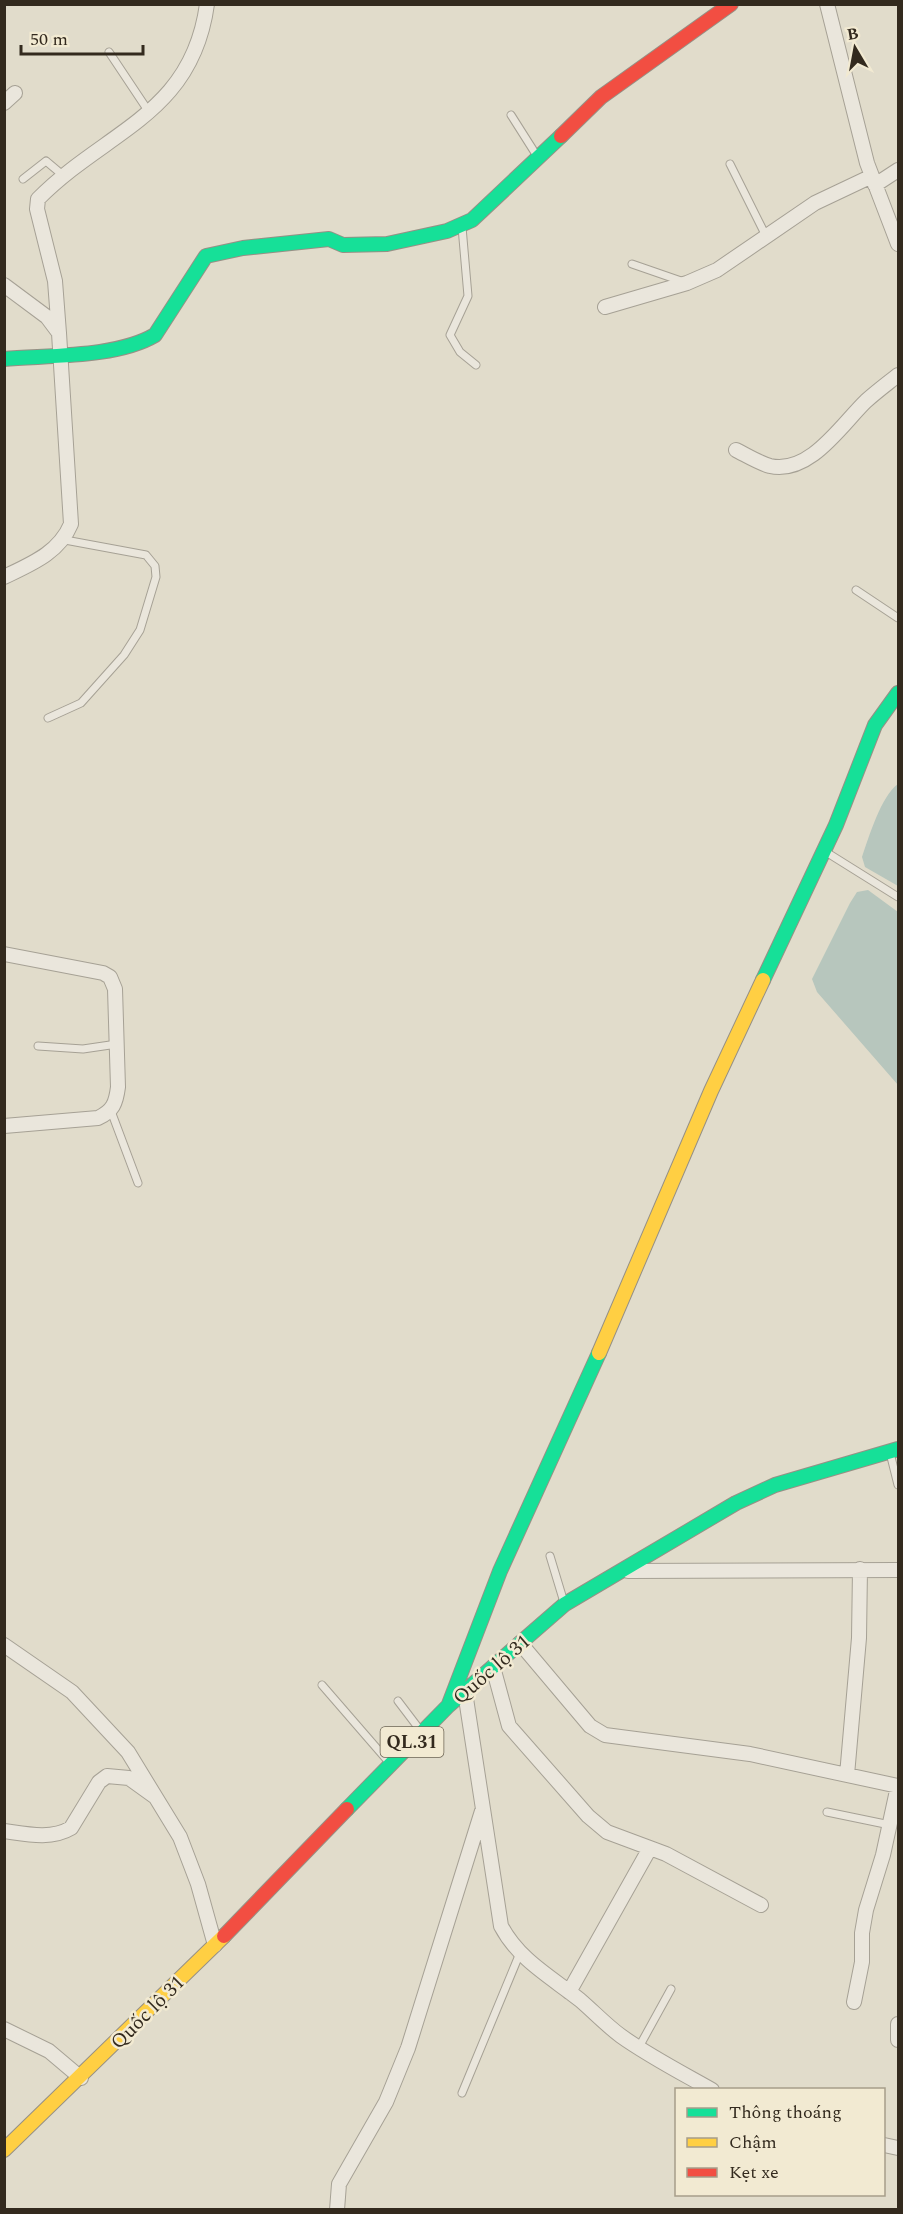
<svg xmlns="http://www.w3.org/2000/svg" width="903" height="2214" font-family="Spectral,serif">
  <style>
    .water { fill: #b7c6bd }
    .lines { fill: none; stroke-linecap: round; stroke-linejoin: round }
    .lane-casing { stroke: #a6a195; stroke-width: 9 }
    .street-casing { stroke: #a6a195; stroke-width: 16 }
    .fast-casing { stroke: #969085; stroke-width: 16 }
    .slow-casing { stroke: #969085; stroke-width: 16 }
    .jam-casing { stroke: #969085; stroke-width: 16 }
    .lane { stroke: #eae6dc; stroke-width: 7 }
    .street { stroke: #eae6dc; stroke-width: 14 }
    .fast { stroke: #16e098; stroke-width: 14 }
    .slow { stroke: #ffcf43; stroke-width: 14 }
    .jam { stroke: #f24e42; stroke-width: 14 }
    .labels { text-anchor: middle; stroke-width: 5; stroke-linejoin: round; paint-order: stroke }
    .shield { fill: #f2ead2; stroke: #6c6454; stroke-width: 1.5 }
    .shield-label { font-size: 18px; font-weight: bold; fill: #332a1e }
    .street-label { font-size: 20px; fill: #332a1e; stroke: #f2ead2 }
  </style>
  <rect width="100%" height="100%" fill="#e1dccb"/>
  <path class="water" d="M 898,784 L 898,886 L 865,867 L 862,857 C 869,837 881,796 898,784 Z
    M 868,890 L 898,912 L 898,1085 L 817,992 L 812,979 L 850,903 L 857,892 Z"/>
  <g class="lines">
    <g class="lane-casing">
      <path id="lane" d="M 109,52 L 149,112
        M 511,115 L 537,156
        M 730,164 L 766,236
        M 23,179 L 46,161 L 65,177
        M 462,227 L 468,296 L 450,335 L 460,352 L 476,365
        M 632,264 L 684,282
        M 856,590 L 898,618
        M 48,718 L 81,703 L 124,655 L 140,630 L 156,577 L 155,566 L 146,555 L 65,540
        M 826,852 L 898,897
        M 38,1046 L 83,1049 L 117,1044
        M 111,1111 L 138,1183
        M 891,1457 L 898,1485
        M 550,1556 L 563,1599
        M 322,1685 L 387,1760
        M 398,1701 L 420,1730
        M 827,1812 L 890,1825
        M 639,2047 L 671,1989
        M 462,2093 L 520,1953"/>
    </g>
    <g class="street-casing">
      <path id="street" d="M 827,4 L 867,163 L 898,244
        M 4,103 L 15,93
        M 875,185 L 898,170
        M 4,285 L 47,317 L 59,333 L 71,524 C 59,553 31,564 4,577
        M 605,307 L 687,283 L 717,270 L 815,203 L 872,176
        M 59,333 L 55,281 L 37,209 L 38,199 C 106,130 192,115 207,4
        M 736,450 C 746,455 759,463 770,466 C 810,475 842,424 866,401 C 876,392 888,383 898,375
        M 4,954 L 103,973 L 110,977 L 115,989 L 118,1087 C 116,1103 113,1111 98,1118 L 4,1126
        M 628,1571 L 898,1570
        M 520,1643 L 590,1726 L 605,1735 L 750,1754 L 898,1786 L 883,1855 L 866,1910 L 862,1933 L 862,1962 L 854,2002
        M 4,1645 L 72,1692 L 128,1752 L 180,1837 L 198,1884 L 215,1945
        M 493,1667 L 509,1726 L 588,1816 L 607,1832 L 666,1854 L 761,1905
        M 465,1692 L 501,1926 C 519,1960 551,1977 580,2000 C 594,2012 606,2025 621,2036 C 649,2056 682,2073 712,2090
        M 847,1775 L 859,1638 L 860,1569
        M 4,1831 C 26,1834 51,1840 71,1828 L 99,1782 L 107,1776 L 129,1778 L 154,1796
        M 569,1992 L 650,1848
        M 898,2024 L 898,2040
        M 4,2029 L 49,2051 L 81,2078
        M 884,2145 L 898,2148
        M 337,2210 L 339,2184 L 386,2102 L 408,2048 L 482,1811"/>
    </g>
    <g class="fast-casing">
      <path id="fast" d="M 4,359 C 49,355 116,358 155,335 L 206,256 L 243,248 L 329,239 L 343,245 L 387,244 L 447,231 L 472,220 L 561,136
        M 763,980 L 836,825 L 875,725 L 898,693
        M 449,1704 L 500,1571 L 599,1353
        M 347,1809 L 448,1706 L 565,1604 L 736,1503 L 775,1485 L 898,1449"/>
    </g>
    <g class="slow-casing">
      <path id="slow" d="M 599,1353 L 711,1091 L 763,980
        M 4,2150 L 224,1936"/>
    </g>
    <g class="jam-casing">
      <path id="jam" d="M 561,136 L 601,97 L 731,4
        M 224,1936 L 347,1809"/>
    </g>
    <use href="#lane" class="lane"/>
    <use href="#street" class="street"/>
    <use href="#fast" class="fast"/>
    <use href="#slow" class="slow"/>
    <use href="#jam" class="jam"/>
  </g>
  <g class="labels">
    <rect class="shield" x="380.5" y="1727" width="63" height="30" rx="4.5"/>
    <g class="shield-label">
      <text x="412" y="1748">QL.31</text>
    </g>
    <g class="street-label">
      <text transform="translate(491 1669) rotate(-41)" y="7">Quốc lộ 31</text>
      <text transform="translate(147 2012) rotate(-45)" y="7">Quốc lộ 31</text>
    </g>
  </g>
  <rect width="903" height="2214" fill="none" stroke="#332a1e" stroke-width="12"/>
  <rect x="675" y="2088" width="210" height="108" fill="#f2ead2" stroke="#a69d8a" stroke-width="1.5"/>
  <rect x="687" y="2108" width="30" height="9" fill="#16e098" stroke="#a69d8a" stroke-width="1.5"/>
  <text x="729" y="2118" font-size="18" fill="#332a1e">Thông thoáng</text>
  <rect x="687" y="2138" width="30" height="9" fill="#ffcf43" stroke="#a69d8a" stroke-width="1.5"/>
  <text x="729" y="2148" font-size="18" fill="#332a1e">Chậm</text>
  <rect x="687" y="2168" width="30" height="9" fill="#f24e42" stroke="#a69d8a" stroke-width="1.5"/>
  <text x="729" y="2178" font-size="18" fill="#332a1e">Kẹt xe</text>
  <g transform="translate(855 48) rotate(350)" stroke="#f2ead2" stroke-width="4.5" paint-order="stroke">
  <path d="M0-4.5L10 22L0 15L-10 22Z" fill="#332a1e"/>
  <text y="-9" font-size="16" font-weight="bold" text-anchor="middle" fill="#332a1e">B</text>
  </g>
  <path d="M21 45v9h122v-9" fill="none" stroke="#332a1e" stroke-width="3"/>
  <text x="30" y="45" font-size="18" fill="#332a1e" stroke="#f2ead2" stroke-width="4.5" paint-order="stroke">50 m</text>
</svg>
